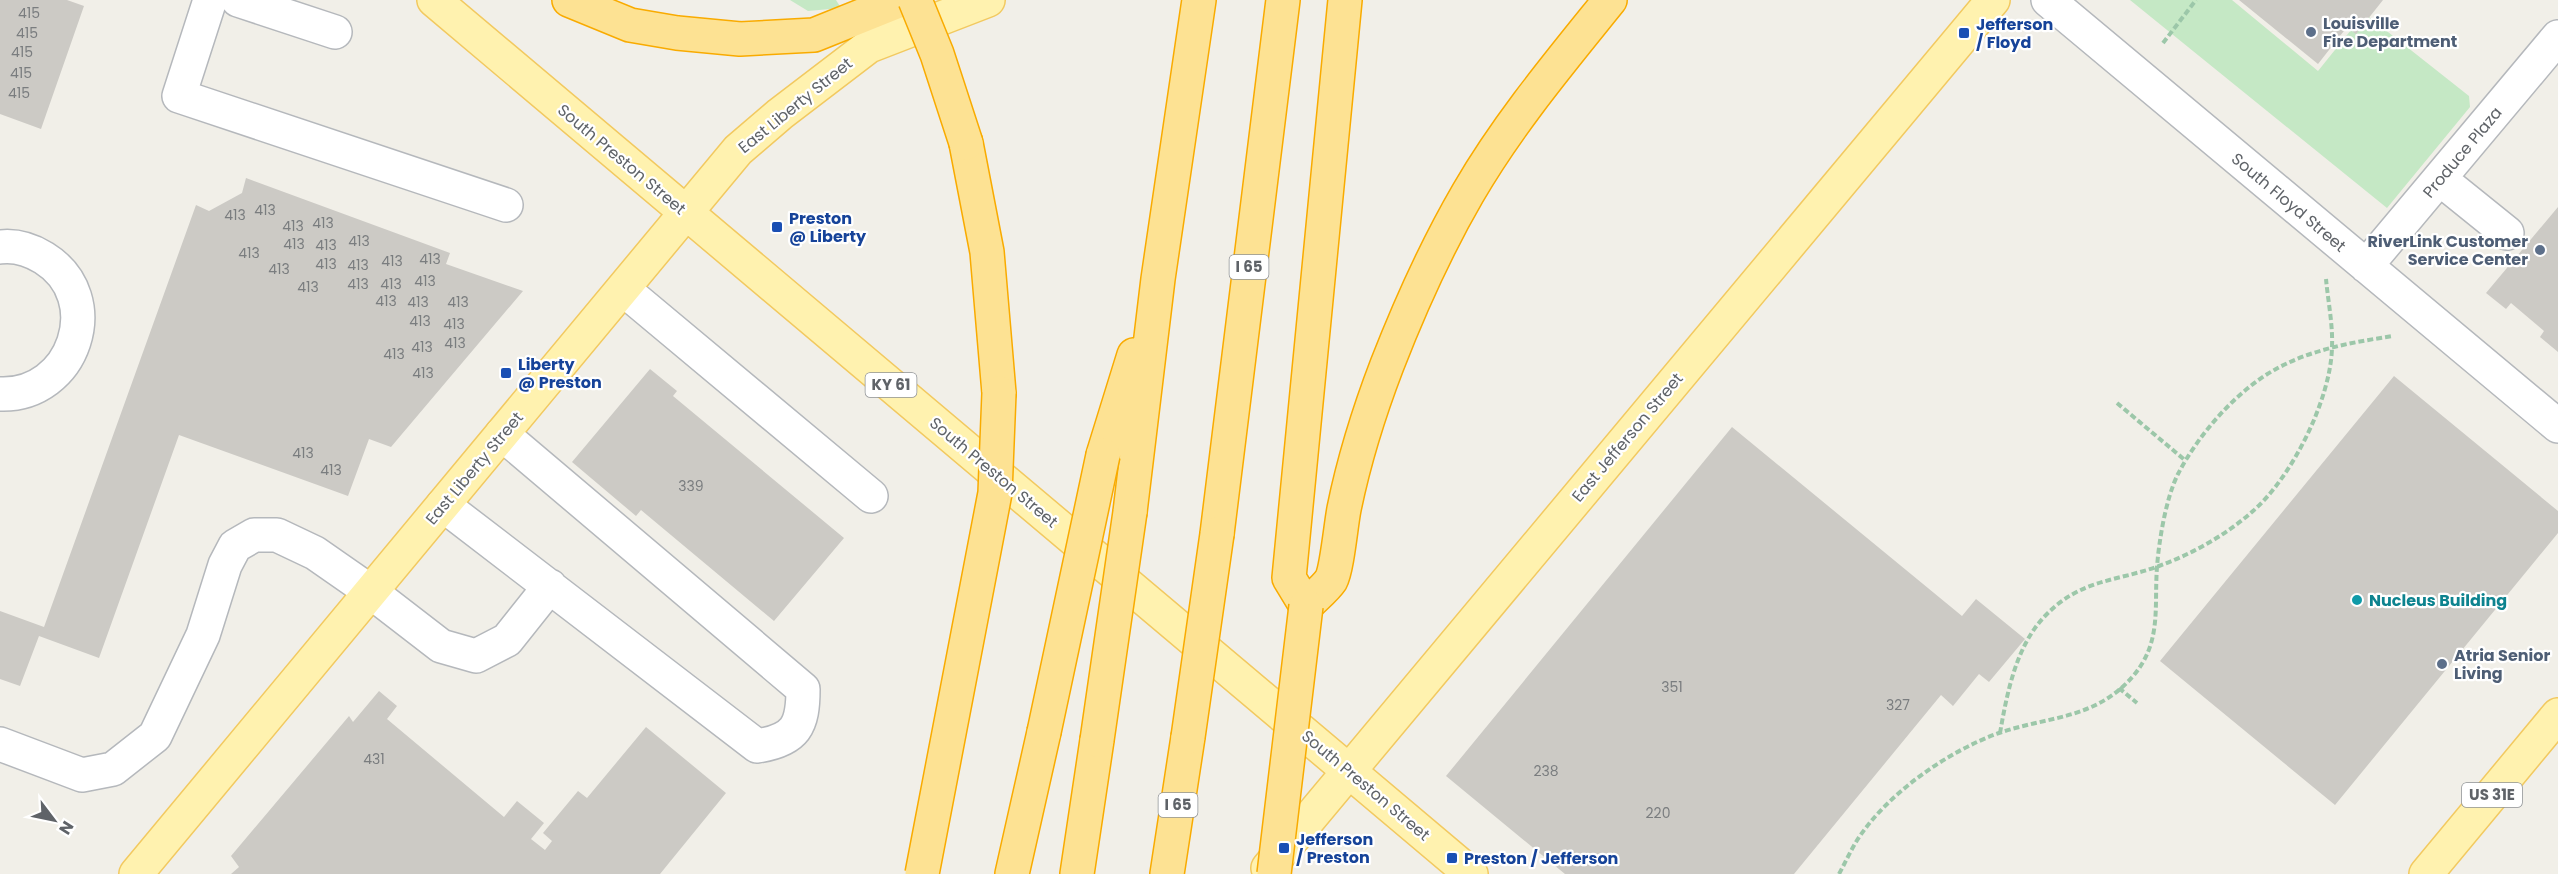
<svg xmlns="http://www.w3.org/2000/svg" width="2558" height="874" font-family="Poppins,sans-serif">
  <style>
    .green { fill: #c5e8c5 }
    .building { fill: #cccac5 }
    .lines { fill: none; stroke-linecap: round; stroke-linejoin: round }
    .minor-casing { stroke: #b5b8bc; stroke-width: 36 }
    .major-casing { stroke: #f2c960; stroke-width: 36 }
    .highway-casing { stroke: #f9ab00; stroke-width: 36 }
    .path { stroke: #9cc7a9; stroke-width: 4; stroke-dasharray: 6 3; stroke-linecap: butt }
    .minor { stroke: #fff; stroke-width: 33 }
    .major { stroke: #fff2af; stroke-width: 33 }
    .highway { stroke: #fde293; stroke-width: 33 }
    .highway-bridge-casing { stroke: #f9ab00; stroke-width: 36; stroke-linecap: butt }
    .highway-bridge { stroke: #fde293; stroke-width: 33 }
    .service-dot { fill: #5c6f8a; stroke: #fff; stroke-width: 2 }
    .transit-dot { fill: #1a4fb4; stroke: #fff; stroke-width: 2 }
    .culture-dot { fill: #0f9aa8; stroke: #fff; stroke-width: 2 }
    .labels { text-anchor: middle; stroke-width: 4.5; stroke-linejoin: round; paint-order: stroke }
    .number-label { font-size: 14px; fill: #7a7d7f }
    .shield { fill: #fff; stroke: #8f9295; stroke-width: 1.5 }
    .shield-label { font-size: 15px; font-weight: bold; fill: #5f6368 }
    .service-label { font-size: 16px; font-weight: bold; fill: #4e5e75; stroke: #fff; text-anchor: start }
    .transit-label { font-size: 16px; font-weight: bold; fill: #164399; stroke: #fff; text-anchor: start }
    .street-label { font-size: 16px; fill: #5f6368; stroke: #fff }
    .culture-label { font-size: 16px; font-weight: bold; fill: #0d838f; stroke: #fff; text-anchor: start }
  </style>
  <rect width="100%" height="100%" fill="#f1efe8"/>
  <path class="green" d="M 790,0 L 836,0 L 841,8 L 808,11 Z
    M 2130,0 L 2232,0 L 2318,71 L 2351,30 L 2369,17 L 2469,96 L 2470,107 L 2387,208 Z"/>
  <path class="building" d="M 0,0 L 67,0 L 84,6 L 41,129 L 0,114 Z
    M 2239,0 L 2383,0 L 2356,34 L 2347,27 L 2318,64 Z
    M 246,178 L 450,253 L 446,264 L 523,291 L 391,447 L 369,439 L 348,496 L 179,435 L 99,658 L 39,636 L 20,686 L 0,679 L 0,611 L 44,627 L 196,205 L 209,211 L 242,193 Z
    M 2558,207 L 2558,352 L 2540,337 L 2544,331 L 2511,303 L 2506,309 L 2486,293 Z
    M 650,369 L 677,391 L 673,396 L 844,538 L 774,621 L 641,510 L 636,516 L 572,462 Z
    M 2394,376 L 2558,511 L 2558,533 L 2335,805 L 2160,661 Z
    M 1732,427 L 1962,616 L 1976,599 L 2025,639 L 1989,682 L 1979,674 L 1953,706 L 1941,695 L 1794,874 L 1565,874 L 1446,776 Z
    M 379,691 L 397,706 L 387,719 L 504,817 L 517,801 L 544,823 L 531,839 L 545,850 L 552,841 L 543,833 L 578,791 L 587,798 L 646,727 L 726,793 L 660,874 L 231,874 L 239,867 L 231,856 L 349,716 L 353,722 Z"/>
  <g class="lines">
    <g class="minor-casing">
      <path id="minor" d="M 210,0 L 179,96 L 506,205
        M 238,0 L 335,32
        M 2048,0 L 2558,426
        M 2440,179 L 2507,233
        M 0,247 C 16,245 31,250 44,258 C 108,298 74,397 0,394
        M 2366,266 L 2558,37
        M 623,289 L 871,496
        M 443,505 L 757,746 C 796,740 803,726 803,689 L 502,434
        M 0,744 L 82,775 L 113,769 L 155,736 L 203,635 L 225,565 L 235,546 L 254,535 L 277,535 L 315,553 L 371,592 L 441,646 L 476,656 L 507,640 L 550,586"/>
    </g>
    <g class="major-casing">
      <path id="major" d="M 434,0 L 1471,874
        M 1268,868 L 1993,0
        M 136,874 L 738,150 L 780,114 L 869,46 L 988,0
        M 2426,874 L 2558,715"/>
    </g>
    <g class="highway-casing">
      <path id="highway" d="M 569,0 L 630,25 L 677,33 L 740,39 L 814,35 L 901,0
        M 1345,0 L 1289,578 L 1306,606 C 1313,598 1325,589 1331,580 C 1337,569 1341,524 1344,509 C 1354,460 1369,412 1387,365 C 1410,306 1436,248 1468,193 C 1508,124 1560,62 1610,0
        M 966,143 L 987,252 L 999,393
        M 1103,455 L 1134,355
        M 1130,512 L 1158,279 L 1199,0
        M 1217,534 L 1283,0
        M 1012,874 L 1044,732
        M 1077,874 L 1097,740
        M 1167,874 L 1188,737"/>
    </g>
    <path class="path" d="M 2163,43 L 2196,0
      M 2117,403 L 2186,461
      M 2119,688 L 2137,703
      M 2000,733 C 2007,693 2016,646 2045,616 C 2080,579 2115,582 2159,566 C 2192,554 2226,535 2253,511 C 2292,477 2331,399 2332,347 C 2333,325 2328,301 2326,279
      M 1839,874 C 1845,863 1850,852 1856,842 C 1885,795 1948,751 1999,733 C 2048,716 2096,720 2134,675 C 2162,641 2154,607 2157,567 C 2159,540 2166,498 2178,474 C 2198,435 2237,390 2276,369 C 2312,349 2354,342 2393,336"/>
    <use href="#minor" class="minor"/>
    <use href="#major" class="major"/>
    <use href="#highway" class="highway"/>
    <g class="highway-bridge-casing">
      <path id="highway-bridge" d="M 915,0 L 937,54 L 966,143
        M 1044,732 L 1103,455
        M 1188,737 L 1217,534
        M 1097,740 L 1130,512
        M 922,874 L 995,493 L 999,393
        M 1274,874 L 1306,606"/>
    </g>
    <use href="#highway-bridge" class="highway-bridge"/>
  </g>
  <g class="service-dot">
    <circle cx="2311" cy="32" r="6"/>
    <circle cx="2540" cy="250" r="6"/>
    <circle cx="2442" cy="664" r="6"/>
  </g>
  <g class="transit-dot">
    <rect x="1958" y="27" width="12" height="12" rx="3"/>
    <rect x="771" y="221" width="12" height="12" rx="3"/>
    <rect x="500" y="367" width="12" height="12" rx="3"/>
    <rect x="1278" y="842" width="12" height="12" rx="3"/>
    <rect x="1446" y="852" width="12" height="12" rx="3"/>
  </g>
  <circle class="culture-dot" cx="2357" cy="600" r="6"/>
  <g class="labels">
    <g class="number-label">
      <text x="29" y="18">415</text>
      <text x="27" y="38">415</text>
      <text x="22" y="57">415</text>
      <text x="21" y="78">415</text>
      <text x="19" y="98">415</text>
      <text x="265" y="215">413</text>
      <text x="235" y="220">413</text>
      <text x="323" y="228">413</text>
      <text x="293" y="231">413</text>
      <text x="359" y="246">413</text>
      <text x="294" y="249">413</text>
      <text x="326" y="250">413</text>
      <text x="249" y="258">413</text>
      <text x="430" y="264">413</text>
      <text x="392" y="266">413</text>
      <text x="326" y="269">413</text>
      <text x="358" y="270">413</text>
      <text x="279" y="274">413</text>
      <text x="425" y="286">413</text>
      <text x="358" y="289">413</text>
      <text x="391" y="289">413</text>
      <text x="308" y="292">413</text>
      <text x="386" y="306">413</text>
      <text x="418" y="307">413</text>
      <text x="458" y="307">413</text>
      <text x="420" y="326">413</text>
      <text x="454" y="329">413</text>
      <text x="455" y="348">413</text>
      <text x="422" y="352">413</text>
      <text x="394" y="359">413</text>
      <text x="423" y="378">413</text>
      <text x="303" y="458">413</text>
      <text x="331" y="475">413</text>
      <text x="691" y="491">339</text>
      <text x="1672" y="692">351</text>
      <text x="1898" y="710">327</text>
      <text x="374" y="764">431</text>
      <text x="1546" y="776">238</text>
      <text x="1658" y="818">220</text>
    </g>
    <g class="shield">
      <rect x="1229.5" y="255" width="39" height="24" rx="4.5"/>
      <rect x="865.5" y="373" width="51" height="24" rx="4.5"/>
      <rect x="2462" y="783" width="60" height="24" rx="4.5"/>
      <rect x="1158.5" y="793" width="39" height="24" rx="4.5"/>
    </g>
    <g class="shield-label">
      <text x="1249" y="272">I 65</text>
      <text x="891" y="390">KY 61</text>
      <text x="2492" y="800">US 31E</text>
      <text x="1178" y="810">I 65</text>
    </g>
    <g class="service-label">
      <text x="2323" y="29">Louisville<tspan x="2323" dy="18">Fire Department</tspan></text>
      <text x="2528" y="247" text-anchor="end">RiverLink Customer<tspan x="2528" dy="18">Service Center</tspan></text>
      <text x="2454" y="661">Atria Senior<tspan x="2454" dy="18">Living</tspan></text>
    </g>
    <g class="transit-label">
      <text x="1976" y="30">Jefferson<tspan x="1976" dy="18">/ Floyd</tspan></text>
      <text x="789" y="224">Preston<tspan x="789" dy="18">@ Liberty</tspan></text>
      <text x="518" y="370">Liberty<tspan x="518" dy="18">@ Preston</tspan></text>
      <text x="1296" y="845">Jefferson<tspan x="1296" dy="18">/ Preston</tspan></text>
      <text x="1464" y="864">Preston / Jefferson</text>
    </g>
    <g class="street-label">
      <text transform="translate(795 105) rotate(-39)" y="6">East Liberty Street</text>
      <text transform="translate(2462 152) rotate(-50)" y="6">Produce Plaza</text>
      <text transform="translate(622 159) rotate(40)" y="6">South Preston Street</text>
      <text transform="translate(2289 202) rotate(40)" y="6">South Floyd Street</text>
      <text transform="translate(1627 437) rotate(-50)" y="6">East Jefferson Street</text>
      <text transform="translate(474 468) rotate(-50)" y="6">East Liberty Street</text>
      <text transform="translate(994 472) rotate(40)" y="6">South Preston Street</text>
      <text transform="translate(1366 785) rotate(40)" y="6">South Preston Street</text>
    </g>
    <g class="culture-label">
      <text x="2369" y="606">Nucleus Building</text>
    </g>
  </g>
  <g transform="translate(54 820) rotate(122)" stroke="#ffffff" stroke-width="4.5" paint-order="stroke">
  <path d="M0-4.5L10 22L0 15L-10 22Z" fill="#5f6368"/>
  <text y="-9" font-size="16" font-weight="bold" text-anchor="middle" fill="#5f6368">N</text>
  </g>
</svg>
